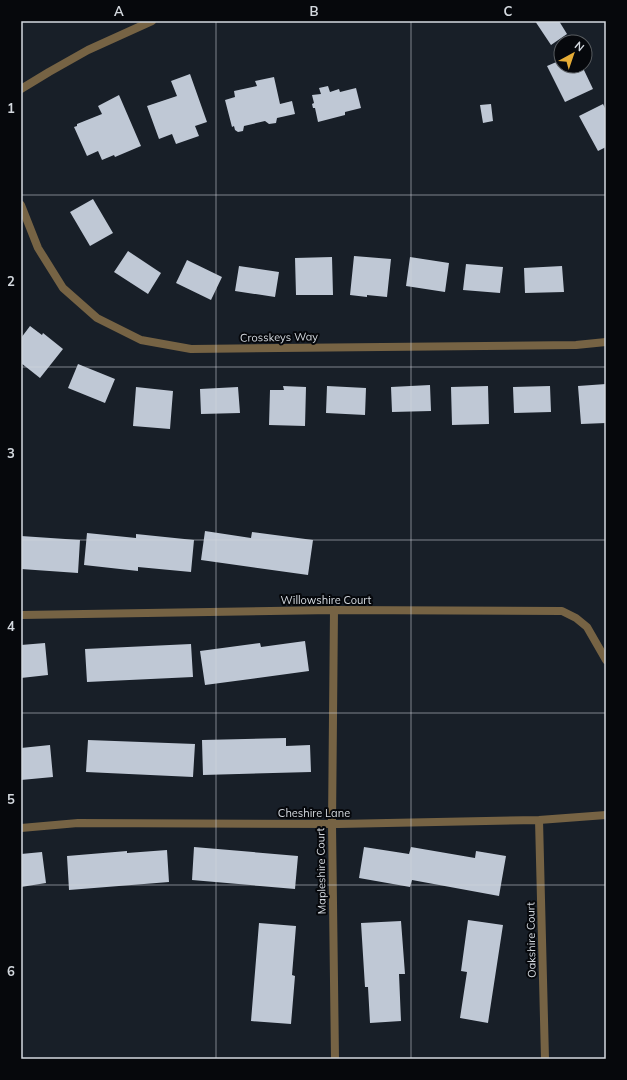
<svg xmlns="http://www.w3.org/2000/svg" width="627" height="1080" font-family="Mulish,sans-serif">
  <style>
    .building { fill: #bfc8d5 }
    .lines { fill: none; stroke-linecap: round; stroke-linejoin: round }
    .minor { stroke: #766344; stroke-width: 8 }
    .grid { fill: none; stroke: #d4d9df; stroke-width: 1; stroke-opacity: 0.55 }
    .labels { text-anchor: middle; stroke-width: 4; stroke-linejoin: round; paint-order: stroke }
    .street-label { font-size: 11px; fill: #d4d9df; stroke: #06080c }
    .neatline { fill: none; stroke: #d4d9df; stroke-width: 1.5 }
    .grid-label { font-size: 13px; text-anchor: middle; font-weight: bold; fill: #d4d9df }
  </style>
  <rect width="100%" height="100%" fill="#181f28"/>
  <path class="building" d="M 535,21 L 559,21 L 567,34 L 551,45 Z
    M 561,60 L 561,66 L 576,66 L 578,70 L 583,68 L 593,89 L 565,102 L 547,66 Z
    M 190,74 L 207,122 L 195,126 L 199,136 L 176,144 L 172,134 L 159,139 L 147,106 L 177,96 L 171,81 Z
    M 274,77 L 280,104 L 292,101 L 295,114 L 277,118 L 276,123 L 269,124 L 265,121 L 244,126 L 243,131 L 238,132 L 235,130 L 234,126 L 232,127 L 225,100 L 235,97 L 234,91 L 257,86 L 255,81 Z
    M 328,86 L 330,92 L 339,89 L 340,92 L 356,88 L 361,108 L 345,112 L 345,115 L 318,122 L 315,108 L 313,108 L 312,104 L 314,103 L 312,95 L 321,94 L 319,88 Z
    M 119,95 L 141,146 L 115,157 L 114,155 L 102,160 L 98,151 L 87,156 L 74,127 L 77,126 L 77,124 L 102,114 L 98,106 Z
    M 491,104 L 493,121 L 483,123 L 480,105 Z
    M 603,104 L 606,110 L 606,147 L 598,151 L 579,116 Z
    M 93,199 L 113,233 L 90,246 L 70,212 Z
    M 128,251 L 161,273 L 148,294 L 114,272 Z
    M 354,256 L 391,259 L 387,297 L 367,295 L 367,297 L 350,295 Z
    M 332,257 L 333,295 L 296,295 L 295,258 Z
    M 410,257 L 449,263 L 445,292 L 406,286 Z
    M 187,260 L 222,277 L 211,300 L 176,283 Z
    M 466,264 L 503,267 L 500,293 L 463,290 Z
    M 239,266 L 279,272 L 275,297 L 235,291 Z
    M 562,266 L 564,292 L 525,293 L 524,268 Z
    M 30,326 L 42,335 L 43,333 L 63,349 L 40,378 L 21,363 L 21,338 Z
    M 78,364 L 115,379 L 105,403 L 68,388 Z
    M 606,384 L 606,423 L 581,424 L 578,386 Z
    M 430,385 L 431,411 L 392,412 L 391,387 Z
    M 283,386 L 306,387 L 305,426 L 269,425 L 270,390 L 284,390 Z
    M 327,386 L 366,388 L 365,415 L 326,413 Z
    M 488,386 L 489,424 L 452,425 L 451,387 Z
    M 550,386 L 551,412 L 514,413 L 513,387 Z
    M 136,387 L 173,391 L 170,429 L 133,426 Z
    M 238,387 L 240,413 L 201,414 L 200,389 Z
    M 205,531 L 251,538 L 252,532 L 313,540 L 308,575 L 201,560 Z
    M 87,533 L 136,538 L 136,534 L 194,540 L 191,572 L 138,567 L 138,571 L 84,565 Z
    M 21,536 L 80,540 L 78,573 L 21,569 Z
    M 305,641 L 309,671 L 205,685 L 200,651 L 260,643 L 261,647 Z
    M 45,643 L 48,675 L 21,678 L 21,645 Z
    M 191,644 L 193,677 L 87,682 L 85,649 Z
    M 286,738 L 286,746 L 310,745 L 311,772 L 203,775 L 202,740 Z
    M 88,740 L 195,744 L 193,777 L 86,772 Z
    M 50,745 L 53,777 L 21,780 L 21,748 Z
    M 194,847 L 298,856 L 295,889 L 192,880 Z
    M 364,847 L 409,854 L 411,847 L 475,858 L 476,851 L 506,856 L 499,896 L 412,880 L 410,887 L 359,878 Z
    M 167,850 L 169,882 L 69,890 L 67,856 L 127,851 L 127,853 Z
    M 42,852 L 46,883 L 21,887 L 21,854 Z
    M 468,920 L 503,925 L 488,1023 L 460,1018 L 467,972 L 461,971 Z
    M 401,921 L 405,974 L 399,974 L 401,1021 L 370,1023 L 368,987 L 365,987 L 361,923 Z
    M 259,923 L 296,926 L 292,975 L 295,976 L 291,1024 L 251,1021 Z"/>
  <g class="lines">
    <path class="minor" d="M 21,89 L 49,72 L 88,50 L 152,21
      M 21,205 L 38,248 L 63,288 L 97,318 L 141,340 L 191,349 L 576,345 L 606,342
      M 334,610 L 332,824 L 335,1059
      M 21,615 L 334,610 L 562,611 L 576,618 L 587,627 L 606,660
      M 539,820 L 545,1059
      M 21,828 L 78,823 L 338,824 L 539,820 L 606,815"/>
  </g>
  <path class="grid" d="M 216,21 L 216,1059M 411,21 L 411,1059M 21,195 L 606,195M 21,367 L 606,367M 21,540 L 606,540M 21,713 L 606,713M 21,885 L 606,885"/>
  <g class="labels">
    <g class="street-label">
      <text transform="translate(279 337) rotate(-1)" y="4">Crosskeys Way</text>
      <text x="326" y="604">Willowshire Court</text>
      <text x="314" y="817">Cheshire Lane</text>
      <text transform="translate(321 871) rotate(-91)" y="4">Mapleshire Court</text>
      <text transform="translate(531 940) rotate(-91)" y="4">Oakshire Court</text>
    </g>
  </g>
  <rect width="627" height="1080" fill="none" stroke="#06080c" stroke-width="44"/>
  <g transform="translate(573 54) rotate(40)"><circle r="19" fill="#06080c" stroke="#585c60"/>
  <path d="M0-3L7 15L0 10L-7 15Z" fill="#e6ac36"/>
  <text y="-6" font-size="11" font-weight="bold" text-anchor="middle" fill="#d4d9df">N</text>
  </g>
  <rect x="22" y="22" width="583" height="1036" class="neatline"/>
  <g class="grid-label">
    <text x="119" y="16">A</text>
    <text x="314" y="16">B</text>
    <text x="508" y="16">C</text>
    <text x="11" y="113">1</text>
    <text x="11" y="286">2</text>
    <text x="11" y="458">3</text>
    <text x="11" y="631">4</text>
    <text x="11" y="804">5</text>
    <text x="11" y="976">6</text>
  </g>
</svg>
